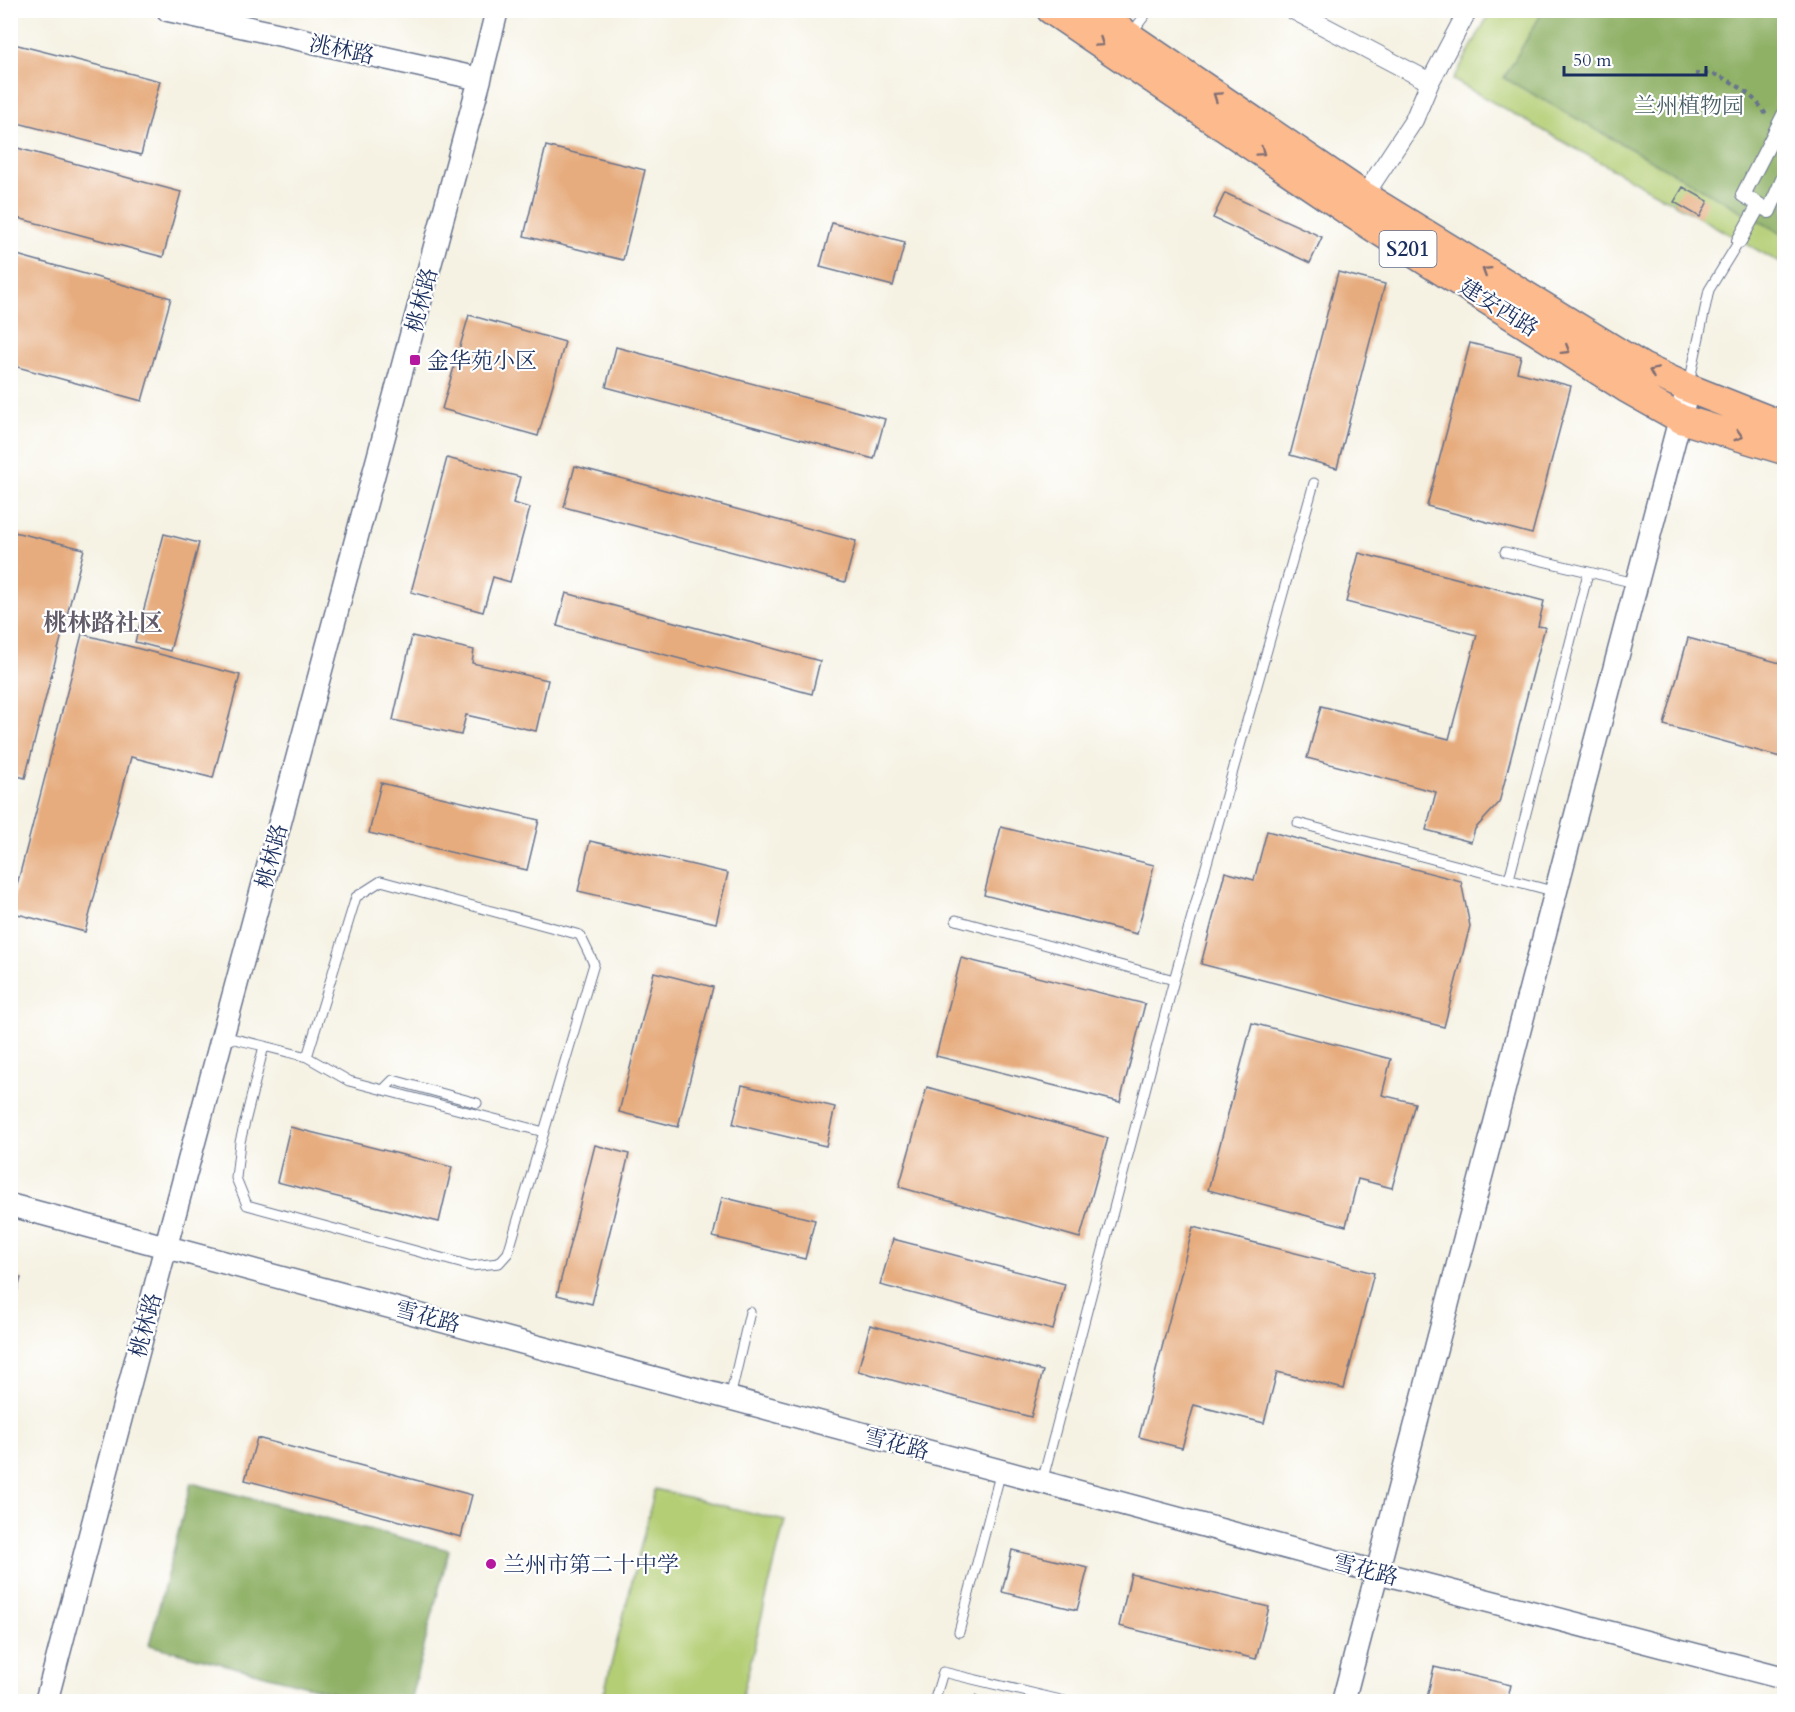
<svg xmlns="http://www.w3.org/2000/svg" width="1795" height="1712" font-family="Cardo,'Noto Serif SC',serif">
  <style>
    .green { fill: #b4ce74; stroke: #687e69; stroke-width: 1.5 }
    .forest { fill: #8fb166; stroke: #557062; stroke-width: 1.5 }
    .building { fill: #e6ac7e }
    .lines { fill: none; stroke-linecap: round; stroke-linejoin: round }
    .service-casing { stroke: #67738d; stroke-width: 11 }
    .pedestrian-casing { stroke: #67738d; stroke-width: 16 }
    .minor-casing { stroke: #67738d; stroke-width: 20 }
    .tertiary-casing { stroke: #67738d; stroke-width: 25 }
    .primary-casing { stroke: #67738d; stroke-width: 31 }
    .path { stroke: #67738d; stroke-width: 4; stroke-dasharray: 4.5 4.5; stroke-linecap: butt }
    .service { stroke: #fff; stroke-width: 9 }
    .pedestrian { stroke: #fff; stroke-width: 14 }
    .minor { stroke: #fff; stroke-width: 18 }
    .tertiary { stroke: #fff; stroke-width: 22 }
    .primary { stroke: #fcba8d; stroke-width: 28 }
    .oneway { stroke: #806e73 }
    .poi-dot { fill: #b5179e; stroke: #fff; stroke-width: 2 }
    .labels { text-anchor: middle; stroke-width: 4.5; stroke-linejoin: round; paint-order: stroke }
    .shield { fill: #fff; stroke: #5f6d8e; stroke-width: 1.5 }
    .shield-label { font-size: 21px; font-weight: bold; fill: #1b2f5e }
    .street-label { font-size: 22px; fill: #1b2f5e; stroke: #fff }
    .park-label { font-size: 22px; fill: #495f65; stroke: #fff }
    .poi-label { font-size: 22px; fill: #1b2f5e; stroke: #fff; text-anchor: start }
    .neighbourhood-label { font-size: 24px; font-weight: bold; fill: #625b69; stroke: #fff }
  </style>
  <rect width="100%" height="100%" fill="#fff"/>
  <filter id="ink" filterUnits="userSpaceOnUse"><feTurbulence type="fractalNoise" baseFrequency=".0167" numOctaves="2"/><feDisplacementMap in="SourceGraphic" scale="12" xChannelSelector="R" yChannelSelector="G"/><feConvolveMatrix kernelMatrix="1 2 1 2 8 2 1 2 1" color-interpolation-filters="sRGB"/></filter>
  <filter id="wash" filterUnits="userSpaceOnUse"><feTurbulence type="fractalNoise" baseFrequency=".008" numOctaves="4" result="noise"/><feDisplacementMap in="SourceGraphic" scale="24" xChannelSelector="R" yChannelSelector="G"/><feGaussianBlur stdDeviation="1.35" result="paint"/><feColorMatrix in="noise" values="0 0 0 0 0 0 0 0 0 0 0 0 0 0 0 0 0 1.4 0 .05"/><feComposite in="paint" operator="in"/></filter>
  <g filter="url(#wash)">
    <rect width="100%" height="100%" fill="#f5f2e3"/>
    <path class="green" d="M 1491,11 L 1784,11 L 1784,265 L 1453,80 Z
      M 655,1489 L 785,1521 L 741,1701 L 602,1701 Z"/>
    <path class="forest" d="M 1543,11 L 1784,11 L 1784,235 L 1504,78 Z
      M 191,1483 L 449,1550 L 410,1701 L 365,1701 L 149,1645 Z"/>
    <g id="blocks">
      <path class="building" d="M 10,43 L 160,81 L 141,155 L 10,121 Z
        M 10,146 L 181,192 L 163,257 L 10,216 Z
        M 546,146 L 645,170 L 623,260 L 524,236 Z
        M 1683,187 L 1708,201 L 1700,217 L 1674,202 Z
        M 1225,193 L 1322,237 L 1310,263 L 1213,218 Z
        M 832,223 L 905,242 L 893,286 L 820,267 Z
        M 10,253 L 171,298 L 142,401 L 10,365 Z
        M 1338,272 L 1385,284 L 1337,468 L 1290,455 Z
        M 469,315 L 565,342 L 538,436 L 442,409 Z
        M 1470,343 L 1521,356 L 1517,372 L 1571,386 L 1532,534 L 1427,506 Z
        M 616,347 L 885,419 L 874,459 L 606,387 Z
        M 447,458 L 520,477 L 513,503 L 530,508 L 510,582 L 493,577 L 483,612 L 411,592 Z
        M 575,466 L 856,541 L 845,582 L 564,507 Z
        M 10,531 L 84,549 L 25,778 L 10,774 Z
        M 164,534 L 199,543 L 170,651 L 135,642 Z
        M 1359,553 L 1544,601 L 1538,626 L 1545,627 L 1499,803 L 1475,829 L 1471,842 L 1426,830 L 1436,792 L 1307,758 L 1321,706 L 1449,739 L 1477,635 L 1346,602 Z
        M 566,593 L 820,661 L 812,694 L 557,626 Z
        M 82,634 L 240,675 L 213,778 L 131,757 L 85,932 L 10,912 Z
        M 412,636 L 474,650 L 472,663 L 548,680 L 536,731 L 466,715 L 461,735 L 393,720 Z
        M 1688,638 L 1784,664 L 1784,758 L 1664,725 Z
        M 381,783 L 539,820 L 527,870 L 369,833 Z
        M 1001,827 L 1154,865 L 1137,934 L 984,895 Z
        M 1267,831 L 1461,881 L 1470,926 L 1444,1027 L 1201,964 L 1225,872 L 1254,880 Z
        M 590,841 L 728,873 L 716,923 L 578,891 Z
        M 961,958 L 1145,1004 L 1120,1102 L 936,1056 Z
        M 654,972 L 713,987 L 678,1127 L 619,1112 Z
        M 1252,1023 L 1391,1059 L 1382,1095 L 1415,1103 L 1392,1188 L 1358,1179 L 1346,1226 L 1208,1190 Z
        M 742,1085 L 835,1107 L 826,1146 L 733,1124 Z
        M 927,1087 L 1108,1138 L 1080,1238 L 899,1187 Z
        M 290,1127 L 452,1167 L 439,1222 L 277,1182 Z
        M 595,1145 L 629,1154 L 592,1304 L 557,1295 Z
        M 722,1197 L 815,1220 L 805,1259 L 713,1237 Z
        M 1193,1227 L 1374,1273 L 1344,1389 L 1277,1372 L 1264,1423 L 1194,1405 L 1182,1448 L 1139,1437 Z
        M 893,1239 L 1065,1284 L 1053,1330 L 880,1285 Z
        M 10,1275 L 21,1278 L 11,1313 L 10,1313 Z
        M 870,1325 L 1043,1371 L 1031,1417 L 858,1371 Z
        M 257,1438 L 472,1495 L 461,1537 L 245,1480 Z
        M 1012,1550 L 1088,1568 L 1077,1610 L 1002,1592 Z
        M 1131,1574 L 1269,1607 L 1256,1659 L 1119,1626 Z
        M 1434,1667 L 1511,1685 L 1508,1698 L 1520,1702 L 1426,1702 Z
        M 976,1695 L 984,1702 L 970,1702 Z"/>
    </g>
  </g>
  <g filter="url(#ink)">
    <use href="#blocks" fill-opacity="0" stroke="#67738d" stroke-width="1.5"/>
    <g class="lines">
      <g class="service-casing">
        <path id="service" d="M 1130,35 L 1149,10
          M 1689,384 L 1709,290 L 1739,241
          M 1505,552 L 1635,583
          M 1298,823 L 1556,892
          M 1509,879 L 1588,573
          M 956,920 L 1174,980
          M 222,1036 L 264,1046
          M 307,1057 L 356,897 L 381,881 L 580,935 L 594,964 L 508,1253 L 499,1263 L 471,1266 L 247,1205 L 236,1178 L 240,1142 L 264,1046 L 307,1057 L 349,1081 L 544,1132
          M 383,1090 L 393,1080 L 477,1103
          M 730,1398 L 750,1312
          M 1042,1482 L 1174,980 L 1314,483
          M 959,1632 L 1001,1471
          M 934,1702 L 943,1672 L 1069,1702"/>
      </g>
      <g class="pedestrian-casing">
        <path id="pedestrian" d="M 1784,115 L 1743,195 L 1769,211 L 1784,177
          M 1739,241 L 1759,205"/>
      </g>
      <g class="minor-casing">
        <path id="minor" d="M 1293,10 L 1430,82
          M 1358,205 L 1414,120 L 1430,82 L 1468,10"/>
      </g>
      <g class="tertiary-casing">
        <path id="tertiary" d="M 168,10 L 480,79
          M 10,1205 L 1377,1572 L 1784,1678
          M 46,1702 L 166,1246 L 480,79 L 497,10
          M 1343,1702 L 1688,388"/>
      </g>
      <g class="primary-casing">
        <path id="primary" d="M 1051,10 L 1351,213 L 1626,388 L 1681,419 L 1784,450
          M 1091,10 L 1364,196 L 1642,367 L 1688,388 L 1784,426"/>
      </g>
      <path class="path" d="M 1695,74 C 1702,74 1712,73 1719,76 C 1736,83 1757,98 1766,115"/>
      <use href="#service" class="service"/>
      <use href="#pedestrian" class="pedestrian"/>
      <use href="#minor" class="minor"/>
      <use href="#tertiary" class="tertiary"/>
      <use href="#primary" class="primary"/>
    </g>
    <defs><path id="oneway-chevron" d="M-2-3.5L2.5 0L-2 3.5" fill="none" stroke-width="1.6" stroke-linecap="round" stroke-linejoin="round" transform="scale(1.5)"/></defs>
    <g class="oneway">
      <use href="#oneway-chevron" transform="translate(1100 43) rotate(34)"/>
      <use href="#oneway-chevron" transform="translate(1217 96) rotate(-146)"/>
      <use href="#oneway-chevron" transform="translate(1261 152) rotate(34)"/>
      <use href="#oneway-chevron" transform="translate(1486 271) rotate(-148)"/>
      <use href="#oneway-chevron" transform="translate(1566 350) rotate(32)"/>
      <use href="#oneway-chevron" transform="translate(1653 372) rotate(-156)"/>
      <use href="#oneway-chevron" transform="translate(1739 436) rotate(17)"/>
    </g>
  </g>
  <g class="poi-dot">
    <rect x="409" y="354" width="12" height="12" rx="3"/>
    <circle cx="491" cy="1564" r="6"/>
  </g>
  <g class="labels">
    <rect class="shield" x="1379.5" y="231" width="57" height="36" rx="4.5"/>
    <g class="shield-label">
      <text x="1408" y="256">S201</text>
    </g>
    <g class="street-label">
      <text transform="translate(342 49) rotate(12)" y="8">洮林路</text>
      <text transform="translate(421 300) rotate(-75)" y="8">桃林路</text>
      <text transform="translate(1499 307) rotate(32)" y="8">建安西路</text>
      <text transform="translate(271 856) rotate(-75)" y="8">桃林路</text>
      <text transform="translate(428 1316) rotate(15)" y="8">雪花路</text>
      <text transform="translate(145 1325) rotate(-75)" y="8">桃林路</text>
      <text transform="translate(897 1443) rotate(15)" y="8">雪花路</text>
      <text transform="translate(1366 1569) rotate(15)" y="8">雪花路</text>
    </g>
    <g class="park-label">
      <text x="1689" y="113">兰州植物园</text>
    </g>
    <g class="poi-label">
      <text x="427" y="368">金华苑小区</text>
      <text x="503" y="1572">兰州市第二十中学</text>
    </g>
    <g class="neighbourhood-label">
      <text x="103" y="631">桃林路社区</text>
    </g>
  </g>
  <rect width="1795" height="1712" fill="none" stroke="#fff" stroke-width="36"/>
  <path d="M1564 66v9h142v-9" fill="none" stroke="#1b2f5e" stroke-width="3"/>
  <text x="1573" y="66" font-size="18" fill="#1b2f5e" stroke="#ffffff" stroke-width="4.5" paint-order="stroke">50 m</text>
</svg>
